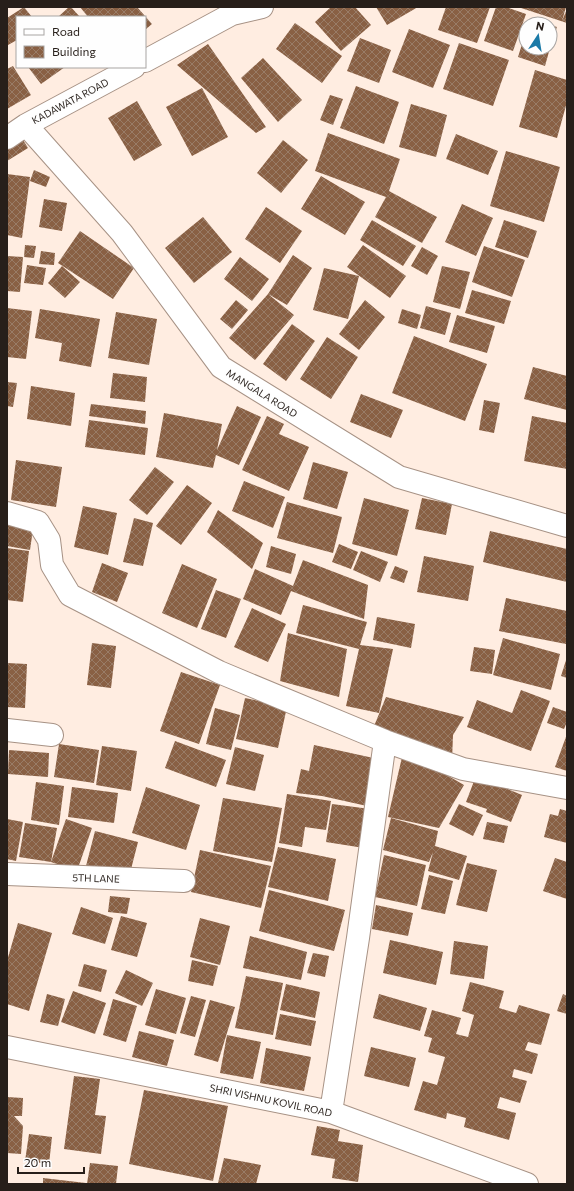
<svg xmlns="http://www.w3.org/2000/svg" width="574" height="1191" font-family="Commissioner,sans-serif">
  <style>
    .building { fill: url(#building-cross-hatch) }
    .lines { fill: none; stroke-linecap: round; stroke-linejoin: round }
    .minor-casing { stroke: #a79285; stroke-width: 24 }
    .minor { stroke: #fff; stroke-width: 22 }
    .labels { text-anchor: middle; stroke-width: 4; stroke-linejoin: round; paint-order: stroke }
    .street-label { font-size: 10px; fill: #271f1a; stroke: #fefefe }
  </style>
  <defs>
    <pattern id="building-cross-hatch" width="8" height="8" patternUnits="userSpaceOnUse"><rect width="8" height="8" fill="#896044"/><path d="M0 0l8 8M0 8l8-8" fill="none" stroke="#997c67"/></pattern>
  </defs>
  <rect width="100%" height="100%" fill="#ffede1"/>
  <path class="building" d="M 24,7 L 32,17 L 17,17 L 17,40 L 8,45 L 7,18 Z
    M 69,7 L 71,7 L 80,17 L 58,17 Z
    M 80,7 L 137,7 L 152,24 L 145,30 L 145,17 L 88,17 Z
    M 331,7 L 355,7 L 371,25 L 341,51 L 315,22 Z
    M 376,7 L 418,7 L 387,25 Z
    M 446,7 L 490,7 L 477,43 L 438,30 Z
    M 496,7 L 506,7 L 526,14 L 513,51 L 484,41 Z
    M 518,7 L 566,7 L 562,21 L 567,9 L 567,23 Z
    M 530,18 L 546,24 L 528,24 Z
    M 295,23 L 342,56 L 322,83 L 276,49 Z
    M 550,25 L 557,27 L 550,47 Z
    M 409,29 L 450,45 L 433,88 L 392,72 Z
    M 526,31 L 526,48 L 550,48 L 545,66 L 518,57 Z
    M 360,38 L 391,50 L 379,83 L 347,71 Z
    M 459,43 L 509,60 L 493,106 L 443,89 Z
    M 208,44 L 266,127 L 256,133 L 177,65 Z
    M 263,58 L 302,100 L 278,122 L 241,78 Z
    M 13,66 L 31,95 L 7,109 L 7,69 Z
    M 28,67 L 65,67 L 41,84 Z
    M 535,70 L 567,80 L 567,102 L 557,138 L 519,127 Z
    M 356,86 L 399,102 L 384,144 L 340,128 Z
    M 202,88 L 228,137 L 192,156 L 166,107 Z
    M 330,95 L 343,99 L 333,125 L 320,120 Z
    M 137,101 L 162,145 L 134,161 L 108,118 Z
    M 411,104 L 447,115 L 436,157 L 399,147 Z
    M 328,133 L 400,159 L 389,191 L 437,217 L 422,243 L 375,217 L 386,197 L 315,171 Z
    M 456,134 L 498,151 L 488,175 L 446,159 Z
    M 20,135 L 28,148 L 7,161 L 7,143 Z
    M 283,140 L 308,160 L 281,193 L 257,173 Z
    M 506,151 L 560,167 L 544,222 L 490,206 Z
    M 34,170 L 50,177 L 46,187 L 30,181 Z
    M 7,174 L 30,177 L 22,238 L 7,235 Z
    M 321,176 L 365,202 L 345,235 L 301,209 Z
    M 44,199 L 67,203 L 62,231 L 39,227 Z
    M 462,204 L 493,218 L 476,256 L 445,242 Z
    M 266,207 L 302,231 L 280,263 L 245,239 Z
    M 203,217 L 232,252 L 194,283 L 165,248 Z
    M 372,220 L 416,246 L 403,266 L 360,240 Z
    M 504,220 L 537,231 L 528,258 L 495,247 Z
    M 80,231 L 134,268 L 113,299 L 58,263 Z
    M 25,245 L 36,246 L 34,258 L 24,257 Z
    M 363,245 L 406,276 L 390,298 L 347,267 Z
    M 484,246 L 525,260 L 512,297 L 472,282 Z
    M 422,247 L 438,256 L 427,275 L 411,266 Z
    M 41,251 L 55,253 L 54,265 L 39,264 Z
    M 293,255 L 312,268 L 287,305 L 268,294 Z
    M 7,256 L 23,257 L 20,292 L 7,291 Z
    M 240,257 L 269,279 L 252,301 L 224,279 Z
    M 27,265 L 46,268 L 43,285 L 24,283 Z
    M 62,266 L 80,282 L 65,298 L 48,283 Z
    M 442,266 L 470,272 L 460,309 L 433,302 Z
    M 324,268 L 359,276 L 348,319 L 313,310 Z
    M 472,290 L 511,301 L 504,324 L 465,313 Z
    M 268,294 L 294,315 L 255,360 L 229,338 Z
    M 236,300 L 248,310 L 232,329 L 220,319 Z
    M 365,300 L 385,317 L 359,350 L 339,334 Z
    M 426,306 L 451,313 L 445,335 L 420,328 Z
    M 7,308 L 32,311 L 26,359 L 7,357 Z
    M 40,309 L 100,319 L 91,367 L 59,361 L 62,343 L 35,338 Z
    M 402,309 L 421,315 L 417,329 L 398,323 Z
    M 116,312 L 157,319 L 149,365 L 108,358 Z
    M 457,315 L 495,326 L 487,353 L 449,342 Z
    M 292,324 L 315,341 L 286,381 L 263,364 Z
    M 414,336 L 487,364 L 465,421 L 392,393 Z
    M 327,337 L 358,357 L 331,399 L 300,379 Z
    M 533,367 L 567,376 L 567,410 L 524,399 Z
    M 113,373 L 147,377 L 145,402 L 110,398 Z
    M 7,382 L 17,383 L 13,407 L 7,406 Z
    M 31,386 L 75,393 L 71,426 L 27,419 Z
    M 361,394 L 403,410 L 391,438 L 350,422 Z
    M 484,400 L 500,403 L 494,433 L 479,430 Z
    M 91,404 L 146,411 L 145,424 L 89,416 Z
    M 237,406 L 261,417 L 239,465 L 216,455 L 213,468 L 156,457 L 164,413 L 222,424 L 217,450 Z
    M 267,416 L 284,424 L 279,434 L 309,447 L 289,491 L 242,470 Z
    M 532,416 L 567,423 L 567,469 L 524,461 Z
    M 89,420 L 148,428 L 145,455 L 85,447 Z
    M 16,460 L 62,467 L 56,507 L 11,500 Z
    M 313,462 L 348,472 L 337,509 L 303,499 Z
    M 155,467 L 174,482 L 147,515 L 129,500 Z
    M 244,481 L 285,497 L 273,528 L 232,511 Z
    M 187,485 L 212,503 L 181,545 L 156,526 Z
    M 364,498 L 409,510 L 397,556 L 352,544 Z
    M 422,498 L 452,504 L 446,535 L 415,529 Z
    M 287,502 L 342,517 L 333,553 L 277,538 Z
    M 83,506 L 117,513 L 108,555 L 74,547 Z
    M 218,510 L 263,543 L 252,569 L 207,532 Z
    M 134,518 L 153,523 L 143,566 L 123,562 Z
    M 7,525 L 33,529 L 30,550 L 7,546 Z
    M 490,531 L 567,549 L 567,582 L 483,562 Z
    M 339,544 L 358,552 L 351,569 L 332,562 Z
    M 271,546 L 296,554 L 291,574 L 266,567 Z
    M 7,548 L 29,551 L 23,602 L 7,600 Z
    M 361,551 L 388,562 L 380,582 L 353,570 Z
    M 424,556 L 474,566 L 468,601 L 417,592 Z
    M 303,560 L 368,585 L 364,619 L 291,591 L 281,615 L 243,599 L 255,569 L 293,586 Z
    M 102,563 L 128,573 L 117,602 L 92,592 Z
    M 182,564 L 217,579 L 197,628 L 162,613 Z
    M 395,566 L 408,571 L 404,583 L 390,578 Z
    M 216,590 L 241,599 L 226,638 L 201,629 Z
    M 506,598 L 567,611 L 566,644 L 499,631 Z
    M 303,605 L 367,622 L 360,645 L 393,649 L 379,713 L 346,706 L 359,649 L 296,633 Z
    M 252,608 L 286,624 L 268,662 L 234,647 Z
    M 377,617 L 415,624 L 411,648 L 373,640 Z
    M 288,633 L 347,649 L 339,697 L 280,681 Z
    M 503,638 L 560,654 L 551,690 L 493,675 Z
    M 92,643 L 116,646 L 111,688 L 87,685 Z
    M 474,647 L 495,650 L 492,674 L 470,671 Z
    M 567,657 L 567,678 L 561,676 Z
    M 7,663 L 27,664 L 25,708 L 7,707 Z
    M 181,672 L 220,685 L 199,744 L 160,731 Z
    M 521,690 L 550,701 L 531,751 L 467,727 L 477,700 L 512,713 Z
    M 386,697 L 464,717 L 453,735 L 452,761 L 372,731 Z
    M 245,698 L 287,707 L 278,748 L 236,739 Z
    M 553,707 L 567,712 L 567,722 L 564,729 L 547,723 Z
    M 215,708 L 240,715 L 231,750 L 206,744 Z
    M 567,734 L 567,771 L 555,767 Z
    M 175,741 L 226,760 L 216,787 L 165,768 Z
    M 59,744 L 99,750 L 94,783 L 54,777 Z
    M 314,745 L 378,759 L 367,806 L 322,796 L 296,793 L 301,769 L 309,771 Z
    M 102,746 L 137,751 L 131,791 L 96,785 Z
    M 235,747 L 264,755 L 255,791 L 226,784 Z
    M 9,750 L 49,753 L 48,777 L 8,774 Z
    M 403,753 L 410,754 L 464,785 L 439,828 L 388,817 Z
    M 476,776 L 522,795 L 511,822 L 486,812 L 487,809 L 466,802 Z
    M 36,782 L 64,786 L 59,825 L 31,820 Z
    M 72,787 L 118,793 L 114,823 L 68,817 Z
    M 146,787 L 200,805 L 186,850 L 132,833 Z
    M 287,794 L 331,801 L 326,830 L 305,827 L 302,847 L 279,843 Z
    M 223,798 L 282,808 L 272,862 L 213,851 Z
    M 332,804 L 370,809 L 364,848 L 326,842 Z
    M 459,804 L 483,815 L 473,836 L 449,824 Z
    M 560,809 L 567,811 L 567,843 L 544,837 L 550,814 L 558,816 Z
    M 391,818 L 438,831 L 435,846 L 467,856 L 459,880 L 428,871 L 433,852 L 429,862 L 383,850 Z
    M 7,819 L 23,822 L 16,861 L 7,859 Z
    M 66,819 L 92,828 L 77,871 L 51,862 L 19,857 L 25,823 L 57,828 L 51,862 Z
    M 487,822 L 508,826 L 504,843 L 483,839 Z
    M 95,831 L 138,842 L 129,877 L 86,866 Z
    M 278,847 L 336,859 L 328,901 L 268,887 Z
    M 200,850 L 271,866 L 261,908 L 191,892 Z
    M 384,855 L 426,865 L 417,906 L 375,897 Z
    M 555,858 L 567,862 L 567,899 L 543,891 Z
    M 467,863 L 497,870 L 487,912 L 456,905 Z
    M 429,875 L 453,881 L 445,914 L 421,909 Z
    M 269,890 L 345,910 L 334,951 L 259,931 Z
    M 110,896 L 130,898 L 127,914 L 108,912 Z
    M 376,905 L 413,913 L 408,936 L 372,929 Z
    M 81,907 L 113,918 L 105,944 L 72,934 Z
    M 121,916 L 147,923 L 137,957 L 111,950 Z
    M 200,918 L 230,926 L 220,965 L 190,957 Z
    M 18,923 L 52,933 L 29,1011 L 7,1004 L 7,961 Z
    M 250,936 L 307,952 L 301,980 L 243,968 Z
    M 390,940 L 443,952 L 436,985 L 383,973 Z
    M 454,941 L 488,946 L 484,979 L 450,974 Z
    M 313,953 L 329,956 L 325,977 L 307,973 Z
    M 192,960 L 218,966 L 213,986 L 188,981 Z
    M 84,964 L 107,970 L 101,992 L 78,986 Z
    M 126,970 L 153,983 L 142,1006 L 115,993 Z
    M 246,976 L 283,983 L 273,1035 L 235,1028 Z
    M 470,982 L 504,991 L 499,1008 L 516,1013 L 519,1005 L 550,1014 L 541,1045 L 528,1042 L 525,1050 L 538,1054 L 532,1074 L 514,1069 L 512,1077 L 527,1081 L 520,1103 L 500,1097 L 497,1108 L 516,1113 L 509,1140 L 464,1127 L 466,1118 L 447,1113 L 446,1119 L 414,1110 L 423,1081 L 437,1085 L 445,1057 L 428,1052 L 432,1038 L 424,1036 L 432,1010 L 461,1018 L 456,1034 L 468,1037 L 474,1015 L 462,1011 Z
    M 286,984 L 320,992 L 315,1018 L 280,1010 Z
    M 156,989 L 186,998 L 176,1034 L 145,1025 Z
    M 73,991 L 106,1003 L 95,1034 L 61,1022 Z
    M 47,994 L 65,999 L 58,1026 L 40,1022 Z
    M 379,994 L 427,1008 L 420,1031 L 373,1018 Z
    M 563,994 L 567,996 L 567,1014 L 557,1011 Z
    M 191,996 L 206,1000 L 195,1037 L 180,1033 Z
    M 113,999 L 137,1006 L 126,1042 L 103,1035 Z
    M 210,1000 L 235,1007 L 218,1062 L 194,1055 Z
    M 280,1014 L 316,1021 L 311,1046 L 275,1039 Z
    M 139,1031 L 174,1040 L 167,1066 L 132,1057 Z
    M 227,1035 L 261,1042 L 253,1079 L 220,1073 Z
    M 371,1047 L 416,1058 L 409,1087 L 364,1076 Z
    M 266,1048 L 311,1057 L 304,1091 L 260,1083 Z
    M 74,1076 L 100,1079 L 95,1115 L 106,1116 L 101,1154 L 64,1149 Z
    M 144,1090 L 228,1106 L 213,1181 L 129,1164 Z
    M 7,1097 L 23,1098 L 22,1116 L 14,1116 L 23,1126 L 21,1154 L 7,1153 Z
    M 317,1126 L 340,1130 L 338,1141 L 363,1145 L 358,1182 L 332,1178 L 335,1159 L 311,1155 Z
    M 29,1134 L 52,1137 L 49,1164 L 25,1161 Z
    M 224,1158 L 261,1165 L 256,1184 L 218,1183 Z
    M 90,1163 L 118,1166 L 116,1184 L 87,1184 Z
    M 43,1178 L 86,1183 L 86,1184 L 43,1184 Z"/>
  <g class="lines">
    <g class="minor-casing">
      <path id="minor" d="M 145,61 L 232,14 L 262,7
        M 26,125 L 122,233 L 221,367 L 399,477 L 567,526
        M 7,138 L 26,125 L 134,67
        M 7,513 L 38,522 L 49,540 L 52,565 L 70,595 L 219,672 L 385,741 L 358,938 L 331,1112
        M 7,730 L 52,735
        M 385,741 L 463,769 L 567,788
        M 7,874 L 184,881
        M 7,1047 L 331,1112 L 527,1184"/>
    </g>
    <use href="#minor" class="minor"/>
  </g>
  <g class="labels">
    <g class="street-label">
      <text transform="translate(70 101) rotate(-28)" y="4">KADAWATA ROAD</text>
      <text transform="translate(262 393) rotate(32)" y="4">MANGALA ROAD</text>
      <text transform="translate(96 878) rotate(2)" y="4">5TH LANE</text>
      <text transform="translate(271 1100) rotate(12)" y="4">SHRI VISHNU KOVIL ROAD</text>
    </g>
  </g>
  <rect width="574" height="1191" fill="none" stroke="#271f1a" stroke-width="16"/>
  <rect x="16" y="16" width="130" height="52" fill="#fefefe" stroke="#a8a5a3"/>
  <rect x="24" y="29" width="20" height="6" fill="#ffffff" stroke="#a8a5a3"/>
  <text x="52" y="36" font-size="12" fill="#271f1a">Road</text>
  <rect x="24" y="46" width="20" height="12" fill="url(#building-cross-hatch)" stroke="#a8a5a3"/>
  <text x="52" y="56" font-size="12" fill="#271f1a">Building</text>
  <g transform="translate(538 36) rotate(12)"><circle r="19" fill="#fefefe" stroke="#a8a5a3"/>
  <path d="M0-3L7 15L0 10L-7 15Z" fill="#1b7aa7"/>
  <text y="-6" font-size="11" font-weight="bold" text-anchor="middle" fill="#271f1a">N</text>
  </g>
  <path d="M18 1167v6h66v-6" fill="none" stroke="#271f1a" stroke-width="2"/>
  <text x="24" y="1167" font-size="12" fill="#271f1a" stroke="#fefefe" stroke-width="3" paint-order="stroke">20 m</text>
</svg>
